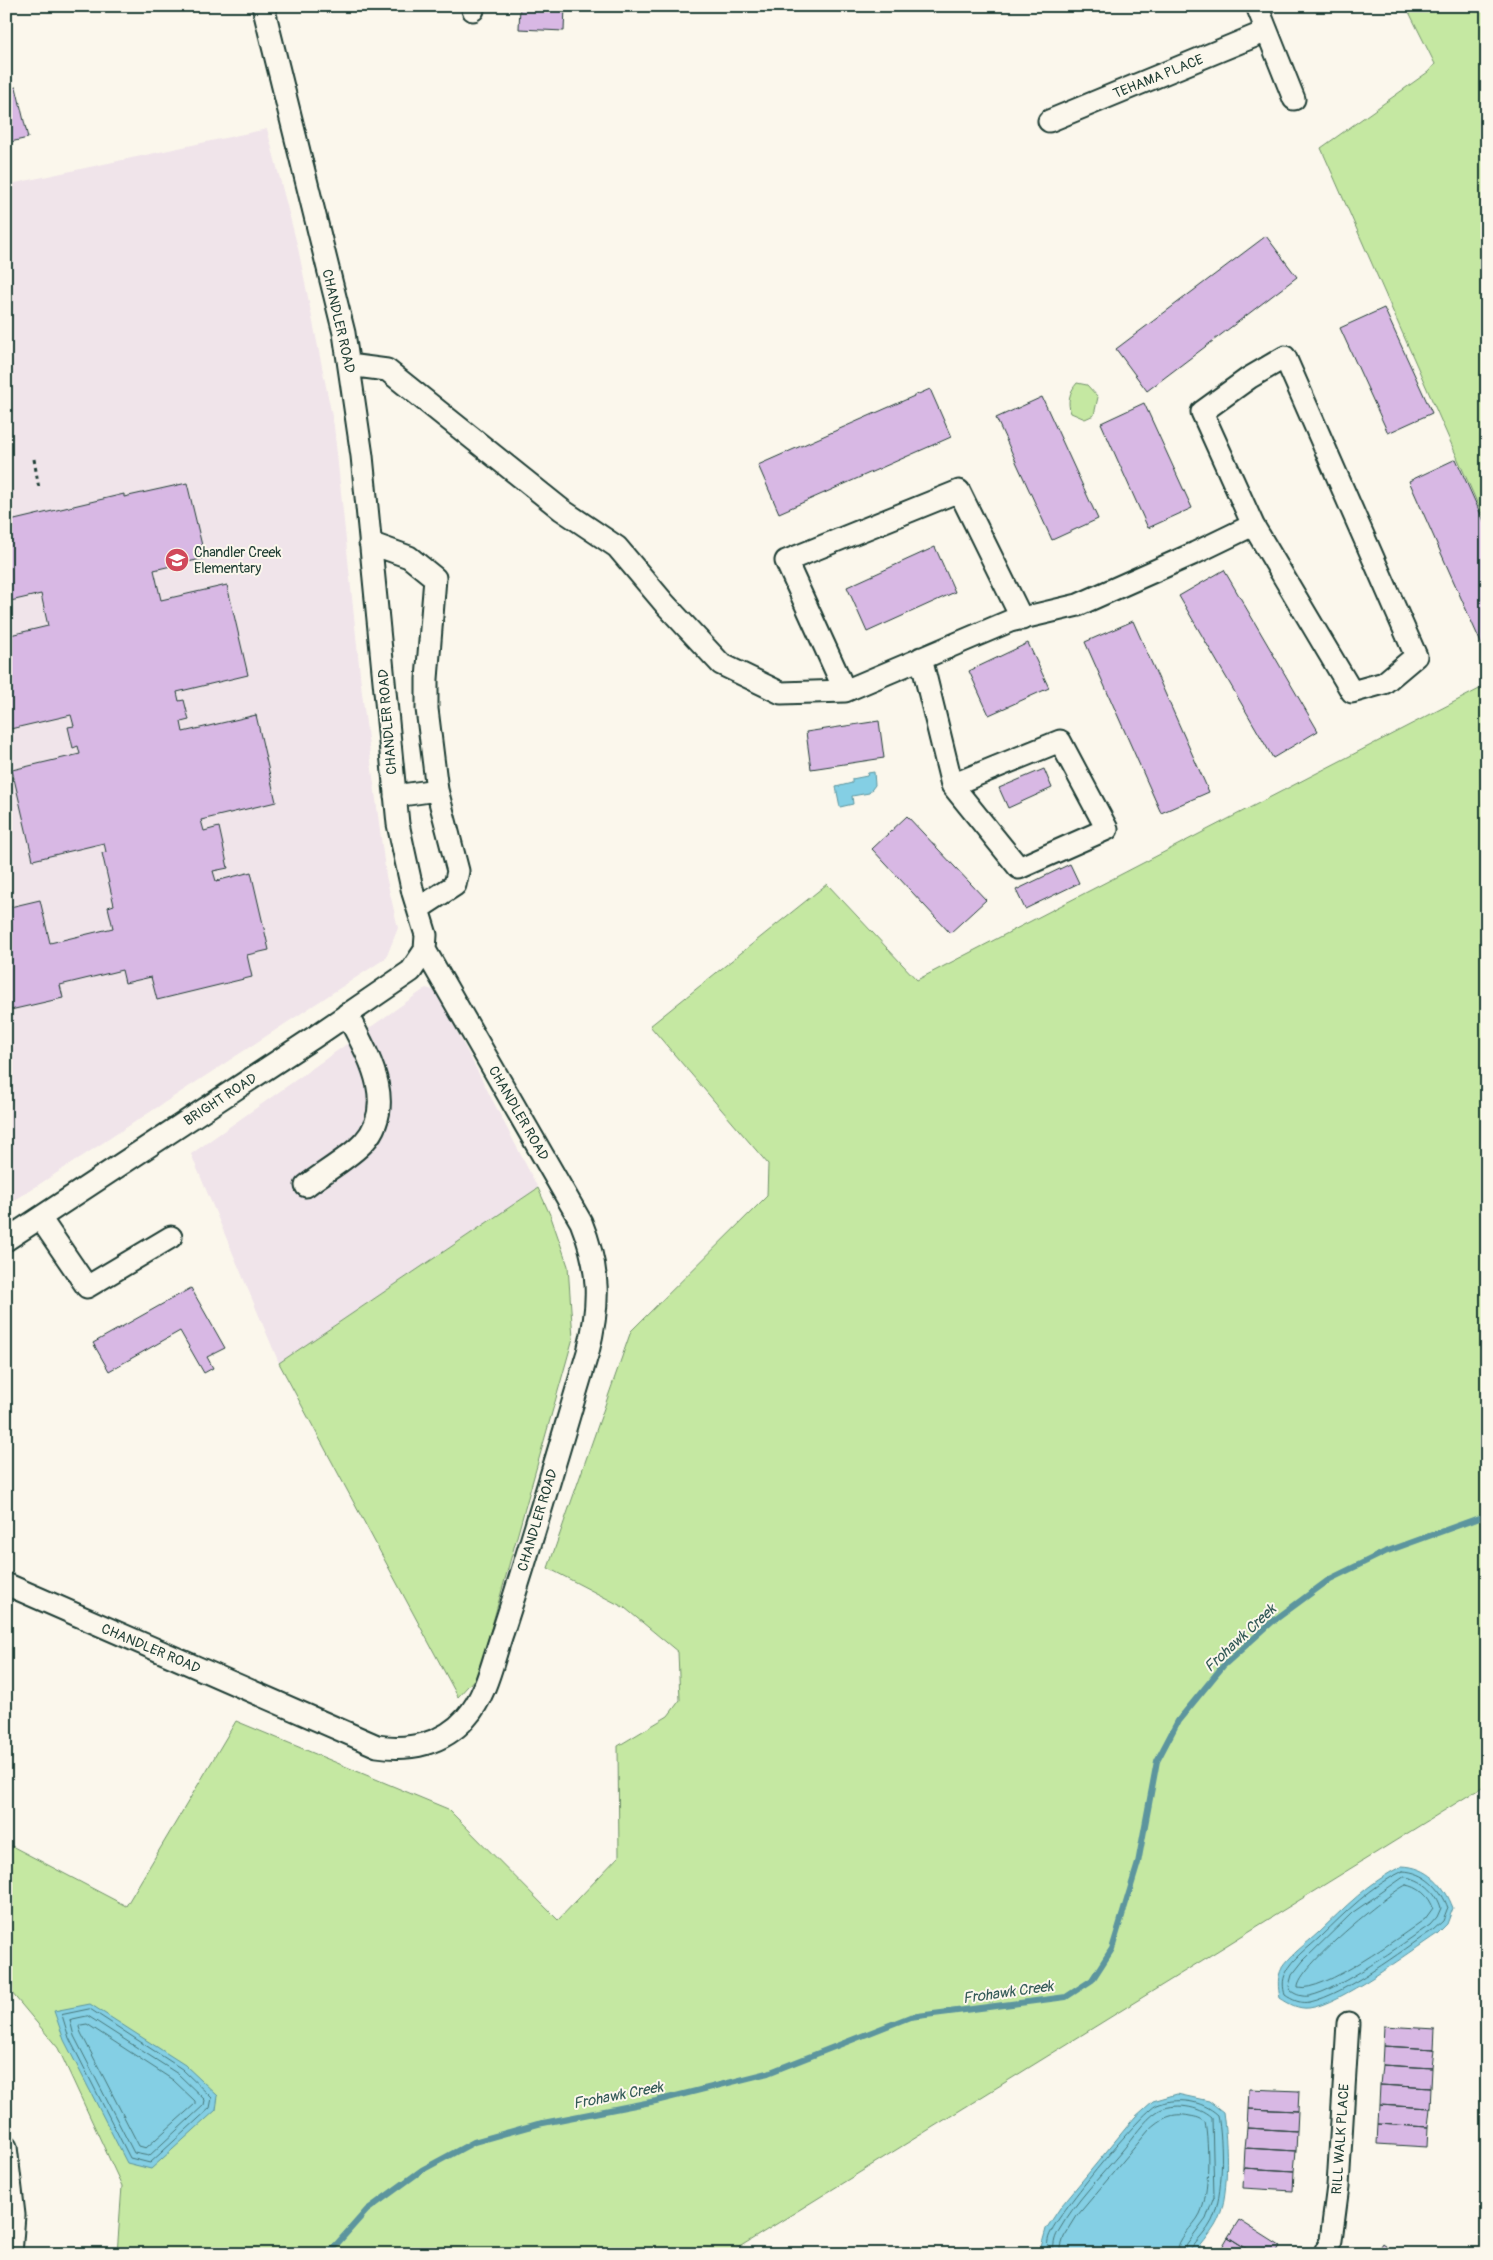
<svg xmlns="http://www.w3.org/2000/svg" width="1493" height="2260" font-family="Pangolin,sans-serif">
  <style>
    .built { fill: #f0e4ea }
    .green { fill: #c5e8a2; stroke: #72926b }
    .water { fill: #84cfe4; stroke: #5c959e }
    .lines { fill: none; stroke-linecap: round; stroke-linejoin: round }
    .shore { stroke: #47777a; stroke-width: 1 }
    .stream { stroke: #5c959e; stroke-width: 6 }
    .building { fill: #d8b8e4; stroke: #1f3d34 }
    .minor-casing { stroke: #1f3d34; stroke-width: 25 }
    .path { stroke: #1f3d34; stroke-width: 3; stroke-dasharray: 4 4; stroke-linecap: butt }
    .minor { stroke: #fbf7ec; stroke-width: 21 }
    .labels { text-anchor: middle; stroke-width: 4; stroke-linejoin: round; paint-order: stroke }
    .street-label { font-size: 14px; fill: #1f3d34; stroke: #fbf7ec }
    .poi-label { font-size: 14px; fill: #1f3d34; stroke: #fbf7ec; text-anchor: start }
    .water-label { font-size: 15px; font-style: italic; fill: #335a57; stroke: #fbf7ec }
  </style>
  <rect width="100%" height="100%" fill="#fbf7ec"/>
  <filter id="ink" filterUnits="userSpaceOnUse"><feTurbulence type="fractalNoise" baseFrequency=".02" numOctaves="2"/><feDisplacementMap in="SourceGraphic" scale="10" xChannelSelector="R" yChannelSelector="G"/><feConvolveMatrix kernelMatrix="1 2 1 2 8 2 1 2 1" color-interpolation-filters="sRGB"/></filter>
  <g filter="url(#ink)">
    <path class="built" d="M 267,129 L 298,248 L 334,426 L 362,693 L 386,876 L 398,928 L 386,958 L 6,1206 L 6,185 Z
      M 426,988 L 436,991 L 538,1188 L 279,1363 L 191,1154 Z"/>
    <path class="green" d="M 1406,6 L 1487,6 L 1487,525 L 1321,148 L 1428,72 L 1435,64 Z
      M 1077,383 L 1087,385 L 1098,397 L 1094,415 L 1085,419 L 1071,413 C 1067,403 1069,392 1077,383 Z
      M 1487,685 L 1487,1784 L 728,2254 L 117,2254 L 122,2186 L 58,2048 L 6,1986 L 6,1843 L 126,1906 L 236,1721 L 448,1809 L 558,1920 L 619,1856 L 618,1746 L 668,1716 L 680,1700 L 678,1652 L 625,1608 L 548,1568 L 631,1331 L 767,1196 L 768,1164 L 650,1026 L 827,884 L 917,980 Z
      M 538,1188 L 551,1217 L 568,1266 L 573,1338 L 478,1675 L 458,1697 L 279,1363 Z"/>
    <path class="water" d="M 874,772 L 875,785 L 869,793 L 852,796 L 853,804 L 840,807 L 836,787 L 852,783 L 852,779 L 867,776 L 868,773 Z
      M 1402,1866 C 1428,1867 1444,1884 1453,1908 L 1447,1924 L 1437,1934 C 1410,1952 1339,2005 1309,2008 C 1298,2009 1289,2004 1280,1998 C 1278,1988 1277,1977 1282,1968 C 1291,1954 1306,1944 1318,1933 C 1345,1907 1368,1883 1402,1866 Z
      M 90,2004 L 185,2065 L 218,2096 L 216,2110 L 151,2169 L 127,2163 L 64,2040 L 54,2011 Z
      M 1177,2094 L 1209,2101 L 1223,2112 C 1227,2142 1231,2200 1215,2226 C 1209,2236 1201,2245 1194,2254 L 1043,2254 L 1041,2247 L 1046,2229 L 1062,2205 L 1135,2117 L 1153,2101 Z"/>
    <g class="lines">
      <path class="shore" d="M 1403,1871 C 1425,1872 1441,1888 1448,1908 L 1443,1921 L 1433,1930 C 1401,1951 1346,1994 1310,2002 C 1301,2004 1292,2000 1285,1995 C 1283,1988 1282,1980 1286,1973 C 1293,1958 1310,1947 1321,1936 C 1346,1912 1371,1886 1403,1871 Z
        M 1404,1877 C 1421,1878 1437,1892 1441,1908 L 1437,1917 L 1430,1925 C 1402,1944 1340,1990 1309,1996 C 1303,1997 1296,1995 1291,1991 L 1289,1986 L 1292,1975 L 1303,1961 L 1352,1913 Z
        M 1406,1885 C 1418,1886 1430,1897 1433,1908 L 1425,1919 C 1402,1935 1322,1994 1298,1987 C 1296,1969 1387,1894 1406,1885 Z
        M 90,2009 L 182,2069 L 212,2098 L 210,2108 L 150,2163 L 130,2158 L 69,2038 L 62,2015 Z
        M 88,2016 L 178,2074 L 205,2100 L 204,2105 L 149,2156 L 134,2153 L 74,2036 L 70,2020 Z
        M 81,2025 L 87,2024 L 173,2080 L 195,2101 L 195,2104 L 146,2148 L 139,2146 L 81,2033 L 79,2027 Z
        M 1048,2254 C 1047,2246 1047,2239 1051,2232 C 1058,2214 1142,2111 1157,2105 C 1177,2097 1202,2100 1218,2115 C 1223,2143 1224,2195 1212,2221 C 1207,2231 1198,2240 1191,2249 L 1190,2254
        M 1054,2254 C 1053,2246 1054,2239 1058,2232 C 1075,2202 1100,2177 1122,2151 C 1133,2138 1144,2120 1158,2111 C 1174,2102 1199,2106 1212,2118 L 1214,2197 L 1206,2219 L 1186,2246 L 1184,2254
        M 1061,2254 L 1061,2247 L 1064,2237 L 1077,2216 L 1149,2130 C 1162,2118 1172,2112 1190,2116 C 1196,2117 1201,2118 1205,2122 C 1209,2146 1210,2193 1200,2214 C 1193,2228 1177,2237 1177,2254"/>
      <path class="stream" d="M 328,2254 L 367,2210 L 422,2170 L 474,2142 L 538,2124 L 656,2101 L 768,2073 L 910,2017 L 1066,1997 L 1092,1980 L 1112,1949 L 1138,1863 L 1157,1761 L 1178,1721 L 1223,1666 L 1272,1622 L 1330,1579 L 1385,1552 L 1487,1515"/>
    </g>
    <path class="building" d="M 520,6 L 565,6 L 564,31 L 519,29 Z
      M 16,87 L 28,138 L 6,143 L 6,89 Z
      M 1266,236 L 1297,277 L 1147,391 L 1116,349 Z
      M 1384,308 L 1432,413 L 1388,433 L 1340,328 Z
      M 930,389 L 951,437 L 779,513 L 758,465 Z
      M 1042,397 L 1098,519 L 1052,540 L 996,418 Z
      M 1144,403 L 1192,508 L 1148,528 L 1101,423 Z
      M 1456,459 L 1487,528 L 1487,651 L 1485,652 L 1409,481 Z
      M 187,483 L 205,558 L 154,570 L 161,600 L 227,585 L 248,675 L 177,692 L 179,701 L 184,700 L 189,720 L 181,722 L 183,732 L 256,715 L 276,802 L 201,820 L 204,831 L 219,827 L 228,868 L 213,871 L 216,881 L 251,872 L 269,950 L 247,955 L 252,977 L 157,1000 L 151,977 L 125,983 L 122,970 L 60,985 L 63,998 L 6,1011 L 6,908 L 40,900 L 50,943 L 113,928 L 108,907 L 114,905 L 102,853 L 106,852 L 104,843 L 33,860 L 12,770 L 80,754 L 78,746 L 73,748 L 68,727 L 74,726 L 71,715 L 6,730 L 6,636 L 48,626 L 41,594 L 6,602 L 6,522 L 124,494 L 124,497 Z
      M 935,547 L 955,592 L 867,632 L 847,587 Z
      M 1224,570 L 1318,731 L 1273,758 L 1179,596 Z
      M 1133,621 L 1209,792 L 1161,813 L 1085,642 Z
      M 1028,643 L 1049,688 L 989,715 L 969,671 Z
      M 879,721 L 884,758 L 811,769 L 806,732 Z
      M 1044,769 L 1052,788 L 1008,808 L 999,788 Z
      M 907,816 L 986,900 L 950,933 L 872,849 Z
      M 1070,864 L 1079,883 L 1025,909 L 1016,890 Z
      M 191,1288 L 225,1348 L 207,1357 L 213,1368 L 204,1373 L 180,1331 L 109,1371 L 93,1343 Z
      M 1384,2026 L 1435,2029 L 1434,2049 L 1383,2046 Z
      M 1383,2046 L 1434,2049 L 1432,2068 L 1382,2065 Z
      M 1382,2065 L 1432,2068 L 1431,2088 L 1380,2085 Z
      M 1380,2085 L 1431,2088 L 1430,2108 L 1379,2105 Z
      M 1249,2089 L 1299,2091 L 1298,2111 L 1248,2109 Z
      M 1379,2105 L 1430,2108 L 1428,2127 L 1378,2124 Z
      M 1248,2109 L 1298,2111 L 1297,2131 L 1247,2128 Z
      M 1378,2124 L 1428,2127 L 1427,2147 L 1377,2144 Z
      M 1247,2128 L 1297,2131 L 1296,2151 L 1245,2148 Z
      M 1245,2148 L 1296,2151 L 1294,2171 L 1244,2168 Z
      M 1244,2168 L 1294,2171 L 1293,2191 L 1243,2188 Z
      M 1239,2220 L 1280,2246 L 1275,2254 L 1255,2254 L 1228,2237 Z
      M 1228,2237 L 1255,2254 L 1218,2254 Z
      M 1382,2243 L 1397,2254 L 1375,2254 Z"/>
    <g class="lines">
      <g class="minor-casing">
        <path id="minor" d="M 1257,6 L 1294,99
          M 473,10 L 473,6
          M 1049,121 L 1267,31
          M 349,365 L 387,370 L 562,510 L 617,547 L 665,604 L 721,664 L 781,693 L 845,691 L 1010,621 L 1078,605 L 1195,553 L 1253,525 L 1202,412 L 1249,378 L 1285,357 L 1416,656 L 1384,683 L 1352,692 L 1253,525
          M 370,543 L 409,557 L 435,578 L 427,679 L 427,709 L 437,790 L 458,871 L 455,885 L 418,909
          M 921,658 L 952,785 L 1060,741 L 1107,829 L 1019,868 L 952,785
          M 845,691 L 786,561 L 959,491 L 1022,619
          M 395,796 L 437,790
          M 306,1186 C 321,1174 352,1156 364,1142 C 399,1103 366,1052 347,1014
          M 40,1218 L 87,1287 L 171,1237
          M 6,1240 L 313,1038 L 411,971 L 425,950
          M 6,1584 L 377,1746 C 410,1751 443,1744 466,1718 C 487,1695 493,1659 503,1631 C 533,1539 560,1445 588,1352 C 600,1304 600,1269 581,1222 L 425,950 L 426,935 L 413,893 L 398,824 L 362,456 L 344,333 L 263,6
          M 6,2147 L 14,2215 L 11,2254
          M 1324,2254 L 1331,2240 L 1338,2186 L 1348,2023"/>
      </g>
      <path class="path" d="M 34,459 L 39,489"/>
      <use href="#minor" class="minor"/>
    </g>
  </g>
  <defs>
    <g id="school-disc" transform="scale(1.25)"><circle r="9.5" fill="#d1495b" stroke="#fbf7ec"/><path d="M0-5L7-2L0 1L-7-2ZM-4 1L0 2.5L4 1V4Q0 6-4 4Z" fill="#fff"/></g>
  </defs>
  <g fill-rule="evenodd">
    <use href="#school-disc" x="177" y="560"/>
  </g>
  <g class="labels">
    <g class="street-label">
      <text transform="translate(1158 76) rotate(-22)" y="5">TEHAMA PLACE</text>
      <text transform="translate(339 321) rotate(77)" y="5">CHANDLER ROAD</text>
      <text transform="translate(387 722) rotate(-95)" y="5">CHANDLER ROAD</text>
      <text transform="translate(220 1099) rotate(-33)" y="5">BRIGHT ROAD</text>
      <text transform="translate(519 1113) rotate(60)" y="5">CHANDLER ROAD</text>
      <text transform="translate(537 1520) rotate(-73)" y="5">CHANDLER ROAD</text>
      <text transform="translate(151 1648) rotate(23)" y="5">CHANDLER ROAD</text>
      <text transform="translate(1340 2139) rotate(-86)" y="5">RILL WALK PLACE</text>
    </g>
    <g class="poi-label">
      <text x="194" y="557">Chandler Creek<tspan x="194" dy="16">Elementary</tspan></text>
    </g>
    <g class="water-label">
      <text transform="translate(1240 1638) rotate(-43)" y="5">Frohawk Creek</text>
      <text transform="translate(1008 1992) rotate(-8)" y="5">Frohawk Creek</text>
      <text transform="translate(618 2095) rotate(-11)" y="5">Frohawk Creek</text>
    </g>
  </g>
  <rect width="1493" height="2260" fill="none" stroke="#fbf7ec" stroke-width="25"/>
  <rect x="12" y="12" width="1468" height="2235" fill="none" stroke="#1f3d34" stroke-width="2" filter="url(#ink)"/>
</svg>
